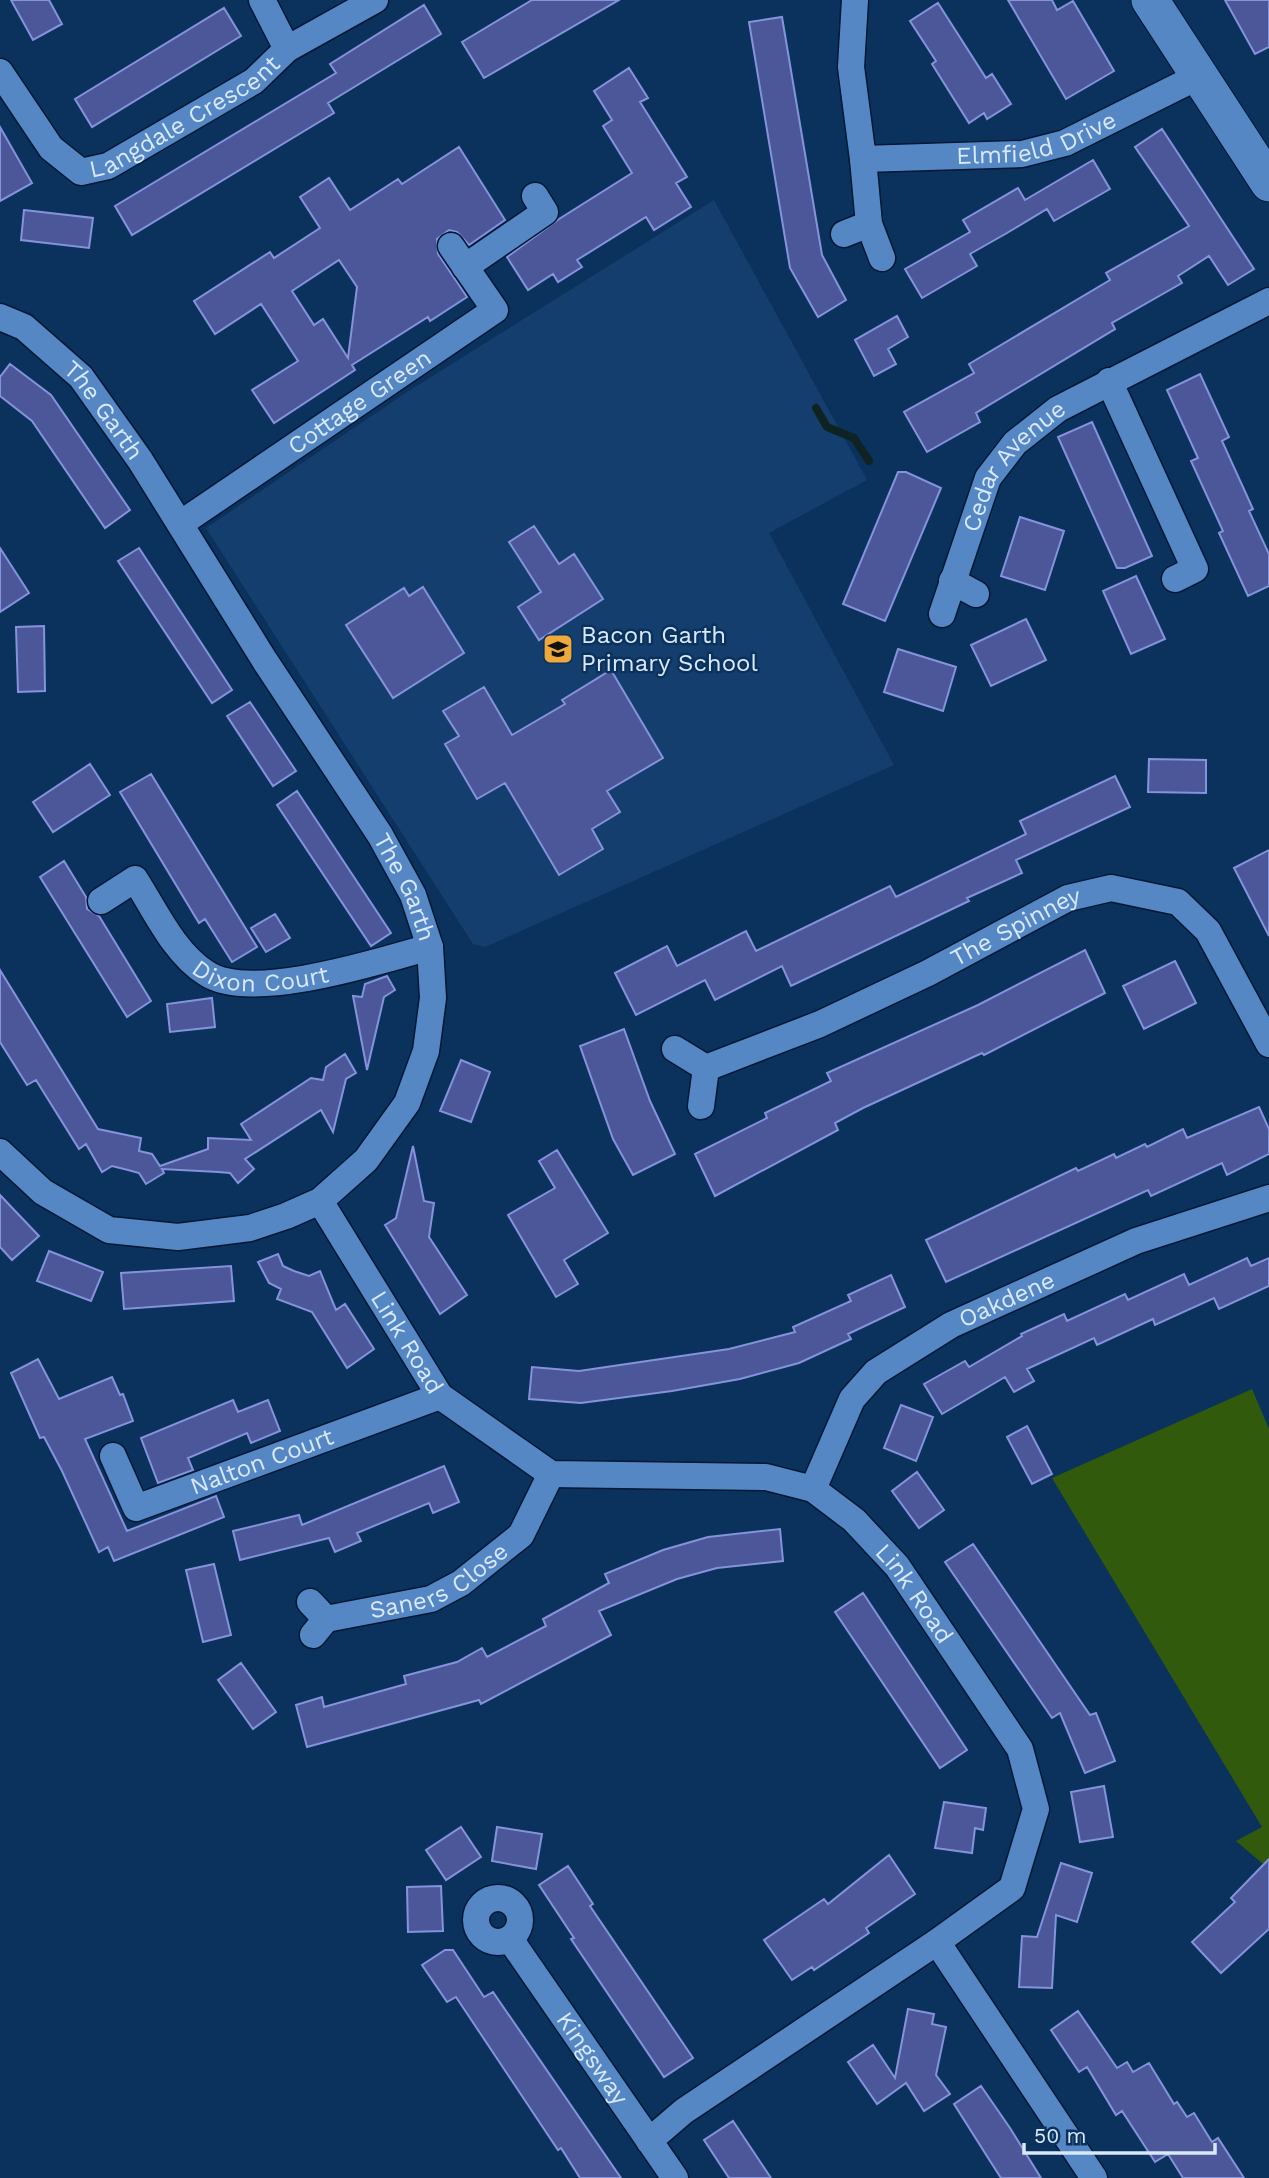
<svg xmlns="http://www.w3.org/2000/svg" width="1269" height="2178" font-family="'Work Sans',sans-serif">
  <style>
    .built { fill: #143e6d }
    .green { fill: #325a0c }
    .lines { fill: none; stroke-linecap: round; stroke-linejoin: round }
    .stream { stroke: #0e2322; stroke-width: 8 }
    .building { fill: #4b5799; stroke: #8493db; stroke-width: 2; fill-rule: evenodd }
    .minor-casing { stroke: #011936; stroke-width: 29 }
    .secondary-casing { stroke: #011936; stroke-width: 39 }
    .minor { stroke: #5587c4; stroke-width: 26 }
    .secondary { stroke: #5587c4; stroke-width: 37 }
    .labels { text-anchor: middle; stroke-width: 5; stroke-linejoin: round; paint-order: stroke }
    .street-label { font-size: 24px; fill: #d9e9fd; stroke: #0b325c }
    .poi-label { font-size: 24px; fill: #d9e9fd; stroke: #0b325c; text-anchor: start }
  </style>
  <rect width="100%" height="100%" fill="#0b325c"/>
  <path class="built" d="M 714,200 L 867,480 L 769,533 L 894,765 L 485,947 L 473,944 L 206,528 L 407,392 Z"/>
  <path class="green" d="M 1252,1389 L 1269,1429 L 1269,1869 L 1236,1841 L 1262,1827 L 1052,1478 Z"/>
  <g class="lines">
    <path class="stream" d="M 816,408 L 827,427 L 854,438 L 869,461"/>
  </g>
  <path class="building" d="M 11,0 L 49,0 L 62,24 L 33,40 Z
    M 532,0 L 619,0 L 484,78 L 462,42 Z
    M 1008,0 L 1052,0 L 1057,10 L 1073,1 L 1114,71 L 1066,99 Z
    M 1225,0 L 1269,0 L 1269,47 L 1255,54 Z
    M 938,3 L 986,78 L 992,74 L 1011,104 L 987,119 L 984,113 L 969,123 L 932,64 L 936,61 L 910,21 Z
    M 424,5 L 441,34 L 328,103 L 334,113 L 132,235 L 115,206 L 336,73 L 330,64 Z
    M 224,8 L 241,36 L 92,127 L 75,99 Z
    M 782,17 L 822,255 L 846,300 L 818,317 L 790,268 L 749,22 Z
    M 629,68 L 648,98 L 640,102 L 687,177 L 676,183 L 691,207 L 654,230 L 646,217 L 577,260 L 582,267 L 558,282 L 553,274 L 528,290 L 507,257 L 559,219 L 632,173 L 603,126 L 612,120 L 594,91 Z
    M 0,127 L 32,183 L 0,201 Z
    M 1162,129 L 1254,269 L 1228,285 L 1209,256 L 1178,276 L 1182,283 L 1112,323 L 1115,329 L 976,413 L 980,422 L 927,452 L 904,412 L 974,373 L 969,364 L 1110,280 L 1106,273 L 1189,226 L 1135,147 Z
    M 459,147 L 505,220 L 469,245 L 457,232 L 449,230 L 437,239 L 438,254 L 467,297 L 430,321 L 428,317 L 352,365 L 355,370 L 274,423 L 252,390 L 298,361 L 261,304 L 215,334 L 194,301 L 270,252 L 274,258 L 320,228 L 300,197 L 329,178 L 350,210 L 398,179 L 402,184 ZM 339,260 L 357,287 L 348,358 L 323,319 L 314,325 L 292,291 Z
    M 1093,160 L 1110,189 L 1054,221 L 1047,209 L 1007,233 L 970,254 L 977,266 L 922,298 L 905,269 L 970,232 L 963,220 L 1018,188 L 1025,200 Z
    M 24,210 L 93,218 L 89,248 L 21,240 Z
    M 897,316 L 908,337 L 888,349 L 896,364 L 874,376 L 855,340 Z
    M 10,364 L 51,395 L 130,510 L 105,528 L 32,421 L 0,396 L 0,377 Z
    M 1200,374 L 1229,437 L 1222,441 L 1253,509 L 1249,511 L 1269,554 L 1269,586 L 1248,596 L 1219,533 L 1223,531 L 1191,461 L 1198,458 L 1167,390 Z
    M 1092,422 L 1152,556 L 1125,568 L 1117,568 L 1058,437 Z
    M 898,472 L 906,472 L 941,488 L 885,621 L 843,604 Z
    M 1020,517 L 1064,531 L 1045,590 L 1001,576 Z
    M 534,526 L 559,564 L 574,554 L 603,599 L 539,640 L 518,607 L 541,592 L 509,542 Z
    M 0,548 L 29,593 L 0,612 Z
    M 139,548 L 232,690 L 212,703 L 118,561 Z
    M 1136,576 L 1165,639 L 1131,654 L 1103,591 Z
    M 423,587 L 464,653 L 393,698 L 346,625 L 404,588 L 409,596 Z
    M 1026,619 L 1046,660 L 991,686 L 971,645 Z
    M 44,626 L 45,691 L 18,692 L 16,627 Z
    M 898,649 L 956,667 L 943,711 L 884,692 Z
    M 611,670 L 663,758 L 607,791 L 620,812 L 592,829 L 603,849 L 559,875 L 505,783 L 477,799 L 445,744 L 459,736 L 443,711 L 484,687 L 512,735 L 565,704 L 562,700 Z
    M 250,702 L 296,771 L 273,786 L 227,716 Z
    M 1149,759 L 1206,760 L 1206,793 L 1148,792 Z
    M 90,764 L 110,795 L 53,832 L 33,802 Z
    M 151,774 L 257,947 L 232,962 L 205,919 L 199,923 L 120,792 Z
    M 1115,776 L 1130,807 L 1016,860 L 1022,873 L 967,898 L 969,901 L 791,986 L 782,966 L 715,1000 L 705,980 L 636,1015 L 615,973 L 667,946 L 677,966 L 746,931 L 756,951 L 890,886 L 896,897 L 1026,834 L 1020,821 Z
    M 297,791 L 391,933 L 371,946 L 277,805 Z
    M 1269,850 L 1269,936 L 1234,868 Z
    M 64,861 L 86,897 L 87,909 L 99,916 L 151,1001 L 127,1017 L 40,877 Z
    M 275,914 L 290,938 L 266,952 L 251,928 Z
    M 1085,950 L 1105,993 L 984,1055 L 982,1053 L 863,1108 L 835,1123 L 838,1130 L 715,1196 L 695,1154 L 767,1118 L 765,1113 L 831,1081 L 827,1073 L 978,1005 Z
    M 1175,961 L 1196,1003 L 1144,1029 L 1123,986 Z
    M 0,970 L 98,1129 L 141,1138 L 139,1151 L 152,1154 L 160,1166 L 208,1149 L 208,1138 L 251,1140 L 241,1124 L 311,1078 L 323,1080 L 326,1067 L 345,1054 L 356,1073 L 346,1079 L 333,1132 L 321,1110 L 245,1159 L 254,1169 L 238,1183 L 230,1173 L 218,1172 L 162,1169 L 164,1173 L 146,1184 L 139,1173 L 128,1170 L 112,1166 L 102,1172 L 86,1144 L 79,1149 L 36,1080 L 27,1085 L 0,1042 Z
    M 387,976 L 395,990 L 384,997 L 367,1070 L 353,996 L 362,997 L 365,984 Z
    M 212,998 L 215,1027 L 170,1032 L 167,1004 Z
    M 624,1029 L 650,1101 L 675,1154 L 633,1175 L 613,1139 L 580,1046 Z
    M 461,1060 L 490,1072 L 471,1122 L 440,1111 Z
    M 1259,1107 L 1269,1129 L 1269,1154 L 1227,1175 L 1222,1163 L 1151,1196 L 1148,1190 L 946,1282 L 926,1240 L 1076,1168 L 1078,1171 L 1114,1154 L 1116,1158 L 1145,1144 L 1147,1147 L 1183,1129 L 1187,1138 Z
    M 413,1146 L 424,1201 L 434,1203 L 429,1237 L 467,1295 L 440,1314 L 385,1225 L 396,1218 Z
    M 557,1150 L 608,1233 L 564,1260 L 578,1284 L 556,1297 L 508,1215 L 555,1188 L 539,1161 Z
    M 0,1195 L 39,1236 L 12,1260 L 0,1247 Z
    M 49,1251 L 103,1272 L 91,1301 L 37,1281 Z
    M 278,1254 L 283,1266 L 294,1271 L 309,1276 L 320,1271 L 336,1310 L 345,1304 L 374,1349 L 347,1368 L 312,1312 L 277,1299 L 281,1289 L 269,1283 L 258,1262 Z
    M 1247,1258 L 1251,1266 L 1269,1258 L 1269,1286 L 1219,1309 L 1214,1298 L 1155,1325 L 1153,1319 L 1097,1345 L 1094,1338 L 1027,1369 L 1034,1381 L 1014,1392 L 1005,1377 L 942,1414 L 924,1384 L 965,1361 L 969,1367 L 1022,1336 L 1021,1334 L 1064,1314 L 1067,1321 L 1125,1294 L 1128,1300 L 1184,1274 L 1189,1285 Z
    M 231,1266 L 234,1301 L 124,1309 L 121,1273 Z
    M 891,1275 L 905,1307 L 848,1334 L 851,1339 L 799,1363 L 740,1379 L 672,1391 L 581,1403 L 529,1399 L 532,1367 L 579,1371 L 729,1349 L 795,1332 L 793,1327 L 851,1301 L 848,1295 Z
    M 38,1359 L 59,1399 L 112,1377 L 120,1395 L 123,1394 L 133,1421 L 85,1439 L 127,1531 L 216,1496 L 224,1517 L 114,1561 L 108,1547 L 99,1552 L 62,1471 L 44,1437 L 40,1438 L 11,1373 Z
    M 233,1400 L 238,1412 L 268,1400 L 280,1431 L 251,1443 L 247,1433 L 188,1458 L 193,1470 L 158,1483 L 141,1438 Z
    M 901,1405 L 933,1417 L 916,1461 L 884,1448 Z
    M 1027,1426 L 1052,1474 L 1032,1484 L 1007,1437 Z
    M 444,1466 L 459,1502 L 433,1513 L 429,1503 L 357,1533 L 361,1541 L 335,1552 L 329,1538 L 240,1560 L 233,1531 L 299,1515 L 302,1525 Z
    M 917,1472 L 944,1510 L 919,1528 L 892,1491 Z
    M 780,1529 L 783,1561 L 717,1568 L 677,1579 L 599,1611 L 611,1635 L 481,1704 L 479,1700 L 307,1747 L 296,1705 L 322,1697 L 324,1707 L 406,1684 L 404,1676 L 457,1662 L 482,1648 L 487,1657 L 546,1626 L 543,1619 L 609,1583 L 605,1574 L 663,1550 L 708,1537 Z
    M 973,1544 L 1090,1715 L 1096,1713 L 1115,1761 L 1085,1773 L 1060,1713 L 1052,1718 L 945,1562 Z
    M 214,1564 L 231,1635 L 203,1642 L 186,1570 Z
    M 863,1593 L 967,1750 L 940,1768 L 835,1612 Z
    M 241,1663 L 276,1712 L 253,1729 L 218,1680 Z
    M 1104,1786 L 1113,1837 L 1080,1842 L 1071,1792 Z
    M 944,1802 L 986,1808 L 983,1830 L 975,1828 L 972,1853 L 935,1848 Z
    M 461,1827 L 481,1857 L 446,1880 L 426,1850 Z
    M 497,1827 L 542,1834 L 536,1869 L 492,1861 Z
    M 889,1855 L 915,1894 L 866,1928 L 869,1933 L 814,1970 L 812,1967 L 792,1980 L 764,1940 L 824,1899 L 828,1904 Z
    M 1269,1859 L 1269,1929 L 1221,1973 L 1192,1942 L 1235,1902 L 1231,1898 Z
    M 1061,1863 L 1092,1873 L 1077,1922 L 1056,1915 L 1052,1988 L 1019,1987 L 1022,1936 L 1037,1937 Z
    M 568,1866 L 593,1904 L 590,1906 L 693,2058 L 664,2077 L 571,1939 L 574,1938 L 539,1885 Z
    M 441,1886 L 443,1931 L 408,1932 L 407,1887 Z
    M 445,1950 L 453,1950 L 484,1997 L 493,1992 L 621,2178 L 580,2178 L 561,2148 L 558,2150 L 456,1997 L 447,2002 L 422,1965 Z
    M 908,2009 L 934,2014 L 932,2024 L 946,2027 L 936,2075 L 950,2094 L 924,2111 L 906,2083 L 877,2104 L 848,2062 L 873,2045 L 895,2078 Z
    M 1078,2011 L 1117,2068 L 1127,2062 L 1133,2072 L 1149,2063 L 1174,2104 L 1177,2102 L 1187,2117 L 1194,2113 L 1212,2142 L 1218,2138 L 1244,2178 L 1183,2178 L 1168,2154 L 1155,2162 L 1122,2111 L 1116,2115 L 1087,2067 L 1079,2072 L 1051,2030 Z
    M 981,2086 L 1010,2128 L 1041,2178 L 1001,2178 L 990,2161 L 954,2104 Z
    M 733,2121 L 771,2178 L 729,2178 L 704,2140 Z"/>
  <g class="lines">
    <g class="minor-casing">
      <g id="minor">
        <path d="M 262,0 L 287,49"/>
        <path id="s1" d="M 855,0 L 851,67 L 863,159 L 1022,154 L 1065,143 L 1197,77"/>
        <path id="s2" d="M 0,72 L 51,148 L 81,172 L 108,166 L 254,81 L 287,49 L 375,0"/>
        <path d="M 863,159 L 869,224 L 882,258"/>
        <path d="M 844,234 L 869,224"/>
        <path d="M 465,267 L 545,212 L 535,196"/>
        <path id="s3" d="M 0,317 L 24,327 L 81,377 L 140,460 L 265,661 L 380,835 L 413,895 L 430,947 L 433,998 L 426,1051 L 407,1103 L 366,1160 L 320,1201 L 286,1216 L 250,1228 L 178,1237 L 109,1230 L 43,1192 L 0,1152"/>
        <path d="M 1109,381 L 1195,569 L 1175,579"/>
        <path id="s4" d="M 180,524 L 495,310 L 451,246"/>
        <path d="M 952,581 L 976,594"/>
        <path id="s5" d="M 942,614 L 988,478 L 1015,443 L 1058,409 L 1269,301"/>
        <path id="s6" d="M 101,901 L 135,879 C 155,910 174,953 206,973 C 250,1003 380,961 430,947"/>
        <path d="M 675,1049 L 706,1068 L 701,1106"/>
        <path id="s7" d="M 706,1068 L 820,1024 L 928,973 L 1068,898 L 1111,888 L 1178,902 L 1208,931 L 1269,1044"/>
        <path id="s8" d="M 320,1201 L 440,1396 L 551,1474 L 766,1477 L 813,1489 L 854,1520 L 897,1566 L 1020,1749 L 1036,1809 L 1012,1888 L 937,1942 L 684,2111 L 649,2141"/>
        <path id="s9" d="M 113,1456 L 136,1508 L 440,1396"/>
        <path id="s10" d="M 813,1489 L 852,1399 L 876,1372 L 951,1325 L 1136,1241 L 1269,1198"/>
        <path d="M 310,1602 L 326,1619 L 313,1635"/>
        <path id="s11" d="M 326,1619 L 431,1599 L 461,1583 L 521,1535 L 551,1474"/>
        <circle cx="498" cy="1920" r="22"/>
        <path id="s12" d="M 510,1939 L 675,2178"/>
        <path d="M 937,1942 L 1094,2178"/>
      </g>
    </g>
    <g class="secondary-casing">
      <path id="secondary" d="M 1150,0 L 1269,183"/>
    </g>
    <use href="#minor" class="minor"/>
    <use href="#secondary" class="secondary"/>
  </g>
  <defs>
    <g id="school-square" transform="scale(1.575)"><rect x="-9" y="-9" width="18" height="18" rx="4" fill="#eea83c" stroke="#0b325c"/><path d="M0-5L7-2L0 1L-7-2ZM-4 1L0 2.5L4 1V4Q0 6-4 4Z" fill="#111"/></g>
  </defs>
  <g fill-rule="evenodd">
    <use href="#school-square" x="558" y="649"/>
  </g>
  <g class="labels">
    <g class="street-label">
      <text dy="8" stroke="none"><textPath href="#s2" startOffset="248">Langdale Crescent</textPath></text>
      <text dy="8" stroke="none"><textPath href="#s1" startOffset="336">Elmfield Drive</textPath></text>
      <text dy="8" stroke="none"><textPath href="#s4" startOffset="217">Cottage Green</textPath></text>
      <text dy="8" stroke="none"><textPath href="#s3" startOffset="142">The Garth</textPath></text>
      <text dy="8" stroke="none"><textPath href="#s5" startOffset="168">Cedar Avenue</textPath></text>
      <text dy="8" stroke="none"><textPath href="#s3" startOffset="707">The Garth</textPath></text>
      <text dy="8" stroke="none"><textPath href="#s7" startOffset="341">The Spinney</textPath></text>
      <text dy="8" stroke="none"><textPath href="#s6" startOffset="215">Dixon Court</textPath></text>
      <text dy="8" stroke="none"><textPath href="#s10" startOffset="284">Oakdene</textPath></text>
      <text dy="8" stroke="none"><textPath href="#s8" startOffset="166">Link Road</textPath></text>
      <text dy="8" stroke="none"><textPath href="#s9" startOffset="191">Nalton Court</textPath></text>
      <text dy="8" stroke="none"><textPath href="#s11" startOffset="121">Saners Close</textPath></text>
      <text dy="8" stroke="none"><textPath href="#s8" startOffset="775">Link Road</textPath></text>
      <text dy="8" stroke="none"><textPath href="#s12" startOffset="145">Kingsway</textPath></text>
    </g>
    <g class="poi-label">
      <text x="581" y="643">Bacon Garth<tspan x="581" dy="28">Primary School</tspan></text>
    </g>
  </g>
  <path d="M1024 2143v10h191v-10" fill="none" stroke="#d9e9fd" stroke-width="3.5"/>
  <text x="1034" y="2143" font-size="21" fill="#d9e9fd" stroke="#0b325c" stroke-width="5" paint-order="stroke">50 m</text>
</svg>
